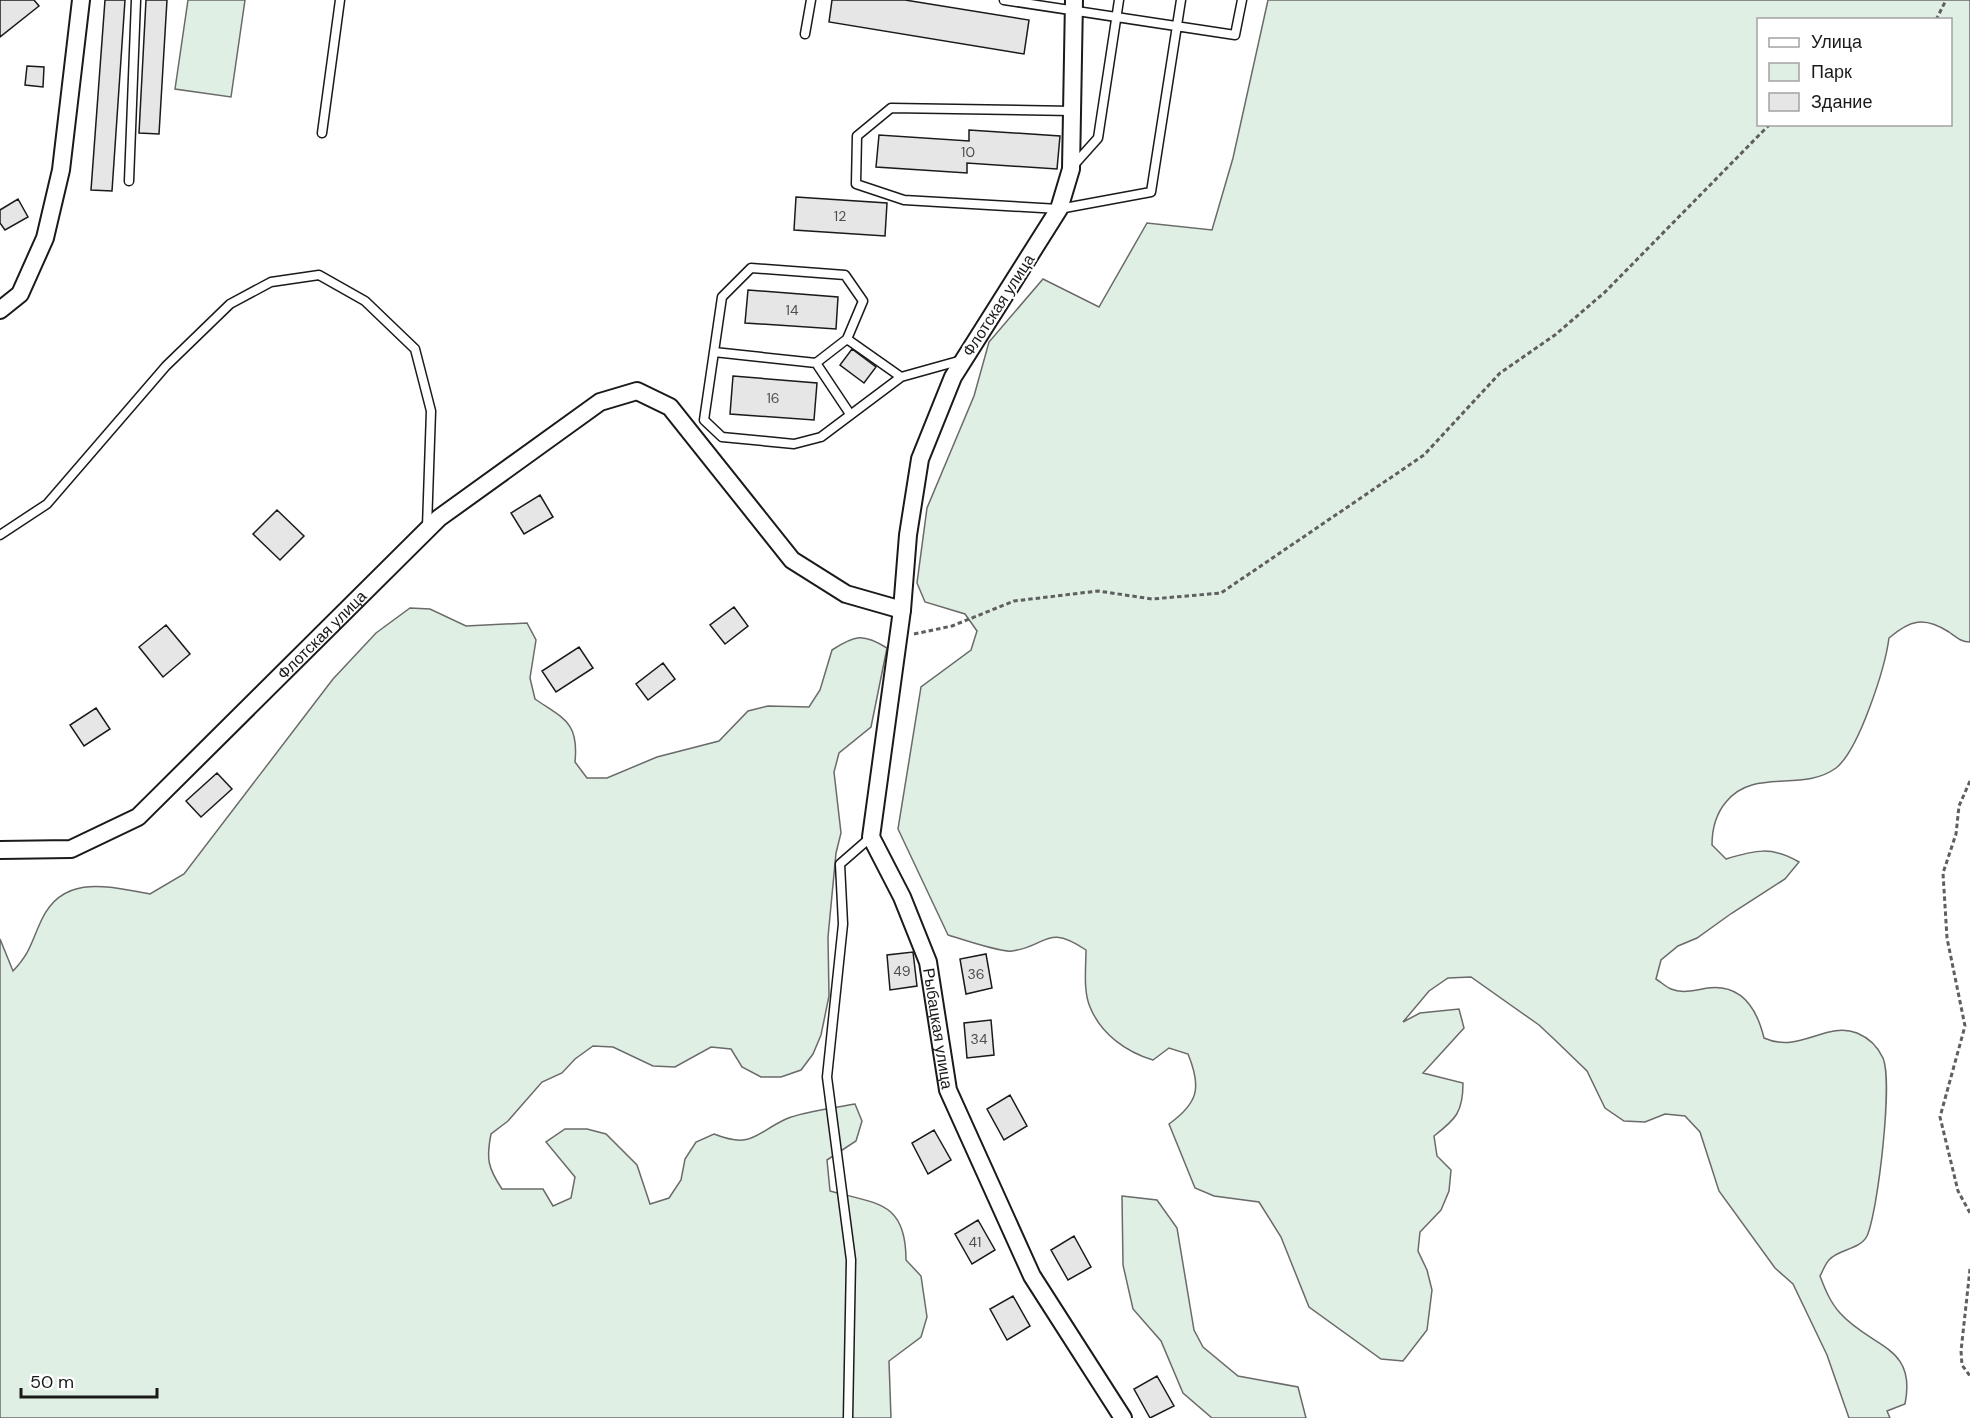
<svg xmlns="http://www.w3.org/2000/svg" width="1970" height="1418" font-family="'DM Sans',sans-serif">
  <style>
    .green { fill: #e0efe3; stroke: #6a6a6a; stroke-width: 1.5; fill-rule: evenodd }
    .building { fill: #e6e6e6; stroke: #1a1a1a; stroke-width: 1.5 }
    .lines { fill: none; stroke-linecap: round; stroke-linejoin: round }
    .lane-casing { stroke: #1a1a1a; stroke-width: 11 }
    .street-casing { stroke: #1a1a1a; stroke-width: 20 }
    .path { stroke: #5f5f5f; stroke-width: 3; stroke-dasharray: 4.5 3; stroke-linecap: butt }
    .lane { stroke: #fff; stroke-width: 8 }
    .street { stroke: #fff; stroke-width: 16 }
    .labels { text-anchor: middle; stroke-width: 4.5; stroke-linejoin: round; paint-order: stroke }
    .number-label { font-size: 14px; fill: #4d4d4d }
    .street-label { font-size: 16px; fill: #1a1a1a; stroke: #fff }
  </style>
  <rect width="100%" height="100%" fill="#fff"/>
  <path class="green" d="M 188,0 L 245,0 L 231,97 L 175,89 Z
    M 1268,0 L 1970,0 L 1970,642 C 1961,642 1956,637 1949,632 C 1924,616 1910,620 1889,638 C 1885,668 1859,750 1836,768 C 1802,793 1754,767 1726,802 C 1715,815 1712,829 1712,845 L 1726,859 C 1755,850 1772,846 1799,862 L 1785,879 L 1732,913 L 1697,938 L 1678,946 L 1661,960 L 1656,979 C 1661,982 1666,987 1671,989 C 1682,994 1697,990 1708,988 C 1742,984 1757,1009 1764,1038 C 1799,1054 1826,1021 1857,1033 C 1869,1038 1878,1047 1883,1058 C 1893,1082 1878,1211 1867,1236 C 1860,1250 1838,1249 1829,1260 C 1825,1264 1823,1271 1820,1276 C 1825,1289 1830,1302 1840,1313 C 1871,1348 1917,1345 1905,1404 L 1887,1411 L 1890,1418 L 1849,1418 L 1827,1355 L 1793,1284 L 1775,1268 L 1719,1191 L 1700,1132 L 1685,1116 L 1665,1114 L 1645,1122 L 1624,1121 L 1605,1108 L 1587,1071 L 1555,1040 L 1539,1025 L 1471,977 L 1448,978 L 1429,991 L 1403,1022 L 1420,1013 L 1459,1009 L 1464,1028 L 1423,1073 L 1463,1083 C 1463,1112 1456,1119 1434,1136 L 1437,1156 L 1451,1170 L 1449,1191 L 1441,1210 L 1420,1232 L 1418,1251 L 1427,1270 L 1432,1290 L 1427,1330 L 1403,1361 L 1381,1359 L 1309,1307 L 1281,1237 L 1259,1202 L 1214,1196 L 1195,1188 L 1169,1124 C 1198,1103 1202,1088 1188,1054 L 1169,1048 L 1153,1060 C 1126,1052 1101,1034 1090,1007 C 1083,991 1086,967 1086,950 C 1046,923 1048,946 1012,951 C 1002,953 961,939 948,935 L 898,829 L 921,687 L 971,650 L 977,631 L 965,614 L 925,602 L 917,583 L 927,508 L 974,396 L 989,342 L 1043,279 L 1099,307 L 1147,223 L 1212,230 L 1233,158 ZM 1758,20 L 1950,20 L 1950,124 L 1758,124 Z
    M 410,608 L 430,609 L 466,626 L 527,623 L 536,640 L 530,678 L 535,699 C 564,719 579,722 575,762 L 587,778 L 607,778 L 657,757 L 719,741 L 748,711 L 768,706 L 809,707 L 820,690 L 832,650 C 855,635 863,633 887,648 L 871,727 L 839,753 L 834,772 L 841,833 L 836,853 L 828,937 L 829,996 L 821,1035 L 813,1054 L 801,1070 L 781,1077 L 761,1077 L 742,1067 L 731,1049 L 711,1047 L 675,1067 L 653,1066 L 613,1047 L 593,1046 L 575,1059 L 562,1073 L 542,1082 L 508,1121 L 491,1134 C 486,1159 488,1168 502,1189 L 543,1189 L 553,1206 L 571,1198 L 575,1177 L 546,1142 L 565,1129 L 587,1129 L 606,1134 L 637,1165 L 650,1204 L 669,1198 L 681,1180 L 685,1159 L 696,1142 L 714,1134 C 752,1149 754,1134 786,1119 C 805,1111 835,1108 855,1104 L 862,1121 L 856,1141 L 827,1160 L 830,1191 C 877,1204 906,1201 906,1260 L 921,1276 L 927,1317 L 921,1337 L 889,1361 L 891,1418 L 0,1418 L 0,939 L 13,971 C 31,952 31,942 42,919 C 64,873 110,887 150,894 L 184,874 L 333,679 L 376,633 Z
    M 1122,1196 L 1157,1200 L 1177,1228 L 1194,1330 L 1203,1347 L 1238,1376 L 1298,1387 L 1306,1418 L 1212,1418 L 1183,1393 L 1161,1341 L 1133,1309 L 1123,1265 Z"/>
  <path class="building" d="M 0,0 L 34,0 L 39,6 L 0,37 Z
    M 105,0 L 125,0 L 112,191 L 91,190 Z
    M 146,0 L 167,0 L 159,134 L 139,133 Z
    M 832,0 L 905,0 L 1029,20 L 1024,54 L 829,22 Z
    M 27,66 L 44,67 L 43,87 L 25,85 Z
    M 969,130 L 1060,136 L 1057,169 L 967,163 L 967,173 L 876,167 L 879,135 L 969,141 Z
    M 796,197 L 887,203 L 885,236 L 794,230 Z
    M 18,199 L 28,217 L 5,230 L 0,223 L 0,210 Z
    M 748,290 L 838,297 L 836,329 L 745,323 Z
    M 852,349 L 876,367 L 864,383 L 840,365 Z
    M 733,376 L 817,383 L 814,420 L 730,414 Z
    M 540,495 L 553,517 L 524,534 L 511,513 Z
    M 277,510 L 304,536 L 280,560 L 253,534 Z
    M 734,607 L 748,626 L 725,644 L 710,625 Z
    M 166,625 L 190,654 L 163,677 L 139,647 Z
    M 579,647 L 593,668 L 556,692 L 542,671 Z
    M 663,663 L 675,679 L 648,700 L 636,684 Z
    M 96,708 L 110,729 L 84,746 L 70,725 Z
    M 217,773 L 232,789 L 201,817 L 186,801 Z
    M 913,952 L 917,986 L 890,990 L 887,955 Z
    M 986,954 L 992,988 L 966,994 L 960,959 Z
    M 991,1020 L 994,1055 L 967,1058 L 964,1023 Z
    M 1010,1095 L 1027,1126 L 1004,1140 L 987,1109 Z
    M 934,1130 L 951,1160 L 928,1174 L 912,1143 Z
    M 978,1220 L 995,1250 L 972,1264 L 955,1234 Z
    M 1074,1236 L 1091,1267 L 1068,1280 L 1051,1250 Z
    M 1013,1296 L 1030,1326 L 1007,1340 L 990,1309 Z
    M 1157,1376 L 1174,1406 L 1150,1418 L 1134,1389 Z"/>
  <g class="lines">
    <g class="lane-casing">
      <path id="lane" d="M 1004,0 L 1235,35 L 1242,0
        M 805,34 L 811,0
        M 1072,111 L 891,108 L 857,136 L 856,184 L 904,200 L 1059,209 L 1151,192 L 1181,0
        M 322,133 L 340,0
        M 1073,166 L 1098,138 L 1119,0
        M 129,181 L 136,0
        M 714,352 L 816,363 L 847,339
        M 816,363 L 850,414
        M 901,377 L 847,339 L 863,301 L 845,275 L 751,268 L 722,297 L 704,420 L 722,437 L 794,444 L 821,437 L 901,377 L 962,360
        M 0,535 L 47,504 L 166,366 L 230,304 L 271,282 L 319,275 L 365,301 L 415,349 L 431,411 L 427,527
        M 848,1418 L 851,1260 L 827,1077 L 843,924 L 840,864 L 871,837"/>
    </g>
    <g class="street-casing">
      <g id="street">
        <path id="s1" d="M 1074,0 L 1071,169 L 1059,209 L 953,377 L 920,459 L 908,535 L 902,610 L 871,837 L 902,897 L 928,962 L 948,1090 L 1032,1276 L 1123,1418"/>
        <path d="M 0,310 L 20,294 L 45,238 L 61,170 L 81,0"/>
        <path id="s2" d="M 0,850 L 71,849 L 138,817 L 439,518 L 600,402 L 637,391 L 670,407 L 792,560 L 846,594 L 902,610"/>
      </g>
    </g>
    <path class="path" d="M 1936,20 L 1946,0
      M 914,634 L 952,626 L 1014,601 L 1098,591 L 1152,599 L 1221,593 L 1424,455 L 1500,373 L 1555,335 L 1605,292 L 1770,124
      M 1970,781 L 1959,806 L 1956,834 L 1943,873 L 1947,938 L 1965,1026 L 1940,1117 L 1958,1191 L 1970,1213
      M 1970,1269 L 1961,1351 L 1962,1365 L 1970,1376"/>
    <use href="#lane" class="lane"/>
    <use href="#street" class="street"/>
  </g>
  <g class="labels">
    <g class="number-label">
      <text x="968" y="157">10</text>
      <text x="840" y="221">12</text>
      <text x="792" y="315">14</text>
      <text x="773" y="403">16</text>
      <text x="902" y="976">49</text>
      <text x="976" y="979">36</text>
      <text x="979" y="1044">34</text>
      <text x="975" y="1247">41</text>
    </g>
    <g class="street-label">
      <text transform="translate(998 305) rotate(-57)" y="6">Флотская улица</text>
      <text dy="6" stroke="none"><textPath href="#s2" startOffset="404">Флотская улица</textPath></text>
      <text dy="6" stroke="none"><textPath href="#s1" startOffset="1084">Рыбацкая улица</textPath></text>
    </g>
  </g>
  <rect x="1757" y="18" width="195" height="108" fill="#ffffff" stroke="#a3a3a3" stroke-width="1.5"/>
  <rect x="1769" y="38" width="30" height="9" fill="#ffffff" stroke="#a3a3a3" stroke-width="1.5"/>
  <text x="1811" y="48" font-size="18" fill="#1a1a1a">Улица</text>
  <rect x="1769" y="63" width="30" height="18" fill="#e0efe3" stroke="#a3a3a3" stroke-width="1.5"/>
  <text x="1811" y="78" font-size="18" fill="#1a1a1a">Парк</text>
  <rect x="1769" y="93" width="30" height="18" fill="#e6e6e6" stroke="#a3a3a3" stroke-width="1.5"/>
  <text x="1811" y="108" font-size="18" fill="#1a1a1a">Здание</text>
  <path d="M21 1388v9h136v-9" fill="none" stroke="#1a1a1a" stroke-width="3"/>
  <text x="30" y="1388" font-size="18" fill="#1a1a1a" stroke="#ffffff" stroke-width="4.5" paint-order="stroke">50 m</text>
</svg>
